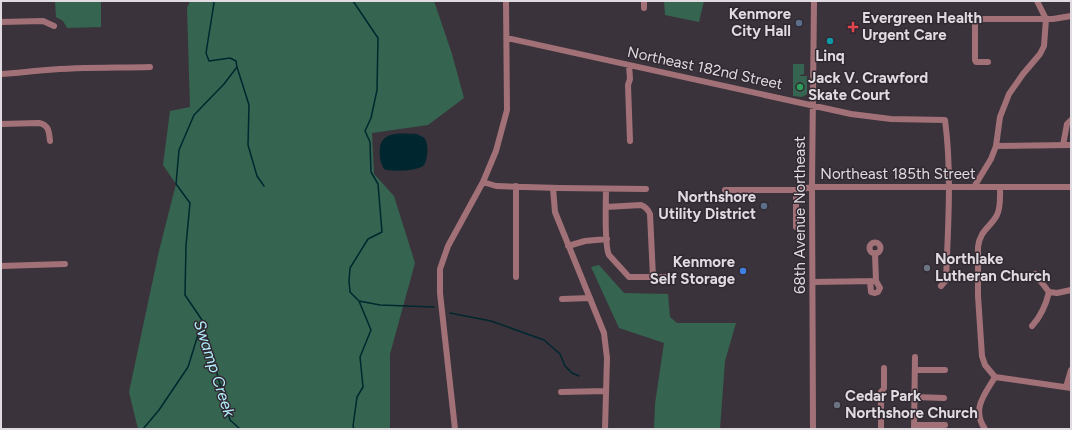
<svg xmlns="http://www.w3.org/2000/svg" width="1072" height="430" font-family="Figtree,sans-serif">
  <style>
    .green { fill: #356550 }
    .water { fill: #00272f }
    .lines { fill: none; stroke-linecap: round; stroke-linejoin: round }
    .stream { stroke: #00272f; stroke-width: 1.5 }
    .minor { stroke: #a27177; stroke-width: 6 }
    .service-dot { fill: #5c6f8a; stroke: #312931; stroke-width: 1.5 }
    .health-dot { fill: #e0444e; stroke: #312931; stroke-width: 1.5 }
    .culture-dot { fill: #0f9aa8; stroke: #312931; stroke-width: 1.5 }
    .leisure-dot { fill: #2e9e5b; stroke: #312931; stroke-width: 1.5 }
    .worship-dot { fill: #6b7280; stroke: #312931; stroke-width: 1.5 }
    .shop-dot { fill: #3f7fe0; stroke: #312931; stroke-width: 1.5 }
    .labels { text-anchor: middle; stroke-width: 3; stroke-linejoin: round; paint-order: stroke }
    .poi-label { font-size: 15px; font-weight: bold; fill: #e0dbe0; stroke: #312931; text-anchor: start }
    .street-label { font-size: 15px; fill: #e0dbe0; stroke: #312931 }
    .water-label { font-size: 16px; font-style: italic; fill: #b1eefd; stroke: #312931 }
  </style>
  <rect width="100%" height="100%" fill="#3b333b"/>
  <path class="green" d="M 55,1 L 101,1 L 101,27 L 67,28 L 63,21 L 56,17 Z
    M 190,1 L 434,1 L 452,54 L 464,98 L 428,125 L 372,133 L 374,174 L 394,196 L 415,263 L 390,354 L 390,429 L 138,429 L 129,392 L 159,251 L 176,184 L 163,165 L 170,111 L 190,107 L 187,8 Z
    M 664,1 L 704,1 L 699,22 L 665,15 Z
    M 793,64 L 804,64 L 804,74 L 800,75 L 800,76 L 807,76 L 807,94 L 802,97 L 793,96 Z
    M 599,265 L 624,293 L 668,294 L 670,317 L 677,323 L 736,323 L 725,361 L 720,429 L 654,429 L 655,404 L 664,343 L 619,328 L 591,267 Z"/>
  <path class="water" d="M 417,134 C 420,136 423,136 425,139 C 429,145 428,161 423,166 C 417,171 390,172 384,169 C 380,162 379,155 380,147 C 383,130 404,134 417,134 Z"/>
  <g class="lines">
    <path class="stream" d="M 213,1 L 214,3 L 206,53 L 209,61 L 230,58 L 236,61 L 237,67 L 224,84 L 194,115 L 179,150 L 176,184 L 190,203 L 186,245 L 185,295 L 202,320 L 230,420 L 240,429
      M 353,1 L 378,38 L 377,90 L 371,118 L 365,131 L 370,142 L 371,172 L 378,184 L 382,232 L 368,239 L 350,268 L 349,281 L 350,292 L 359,301 L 380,305 L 434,307
      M 237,67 L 249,105 L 248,145 L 257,176 L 264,186
      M 450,313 L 491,321 L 544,340 L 560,354 L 565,366 L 572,373 L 579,376
      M 143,429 L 159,410 L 188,367 L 202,322
      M 354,429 L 353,426 L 357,397 L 363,387 L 360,357 L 371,330 L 359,301"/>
    <path class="minor" d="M 644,1 L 644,8
      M 1,22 L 43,21 L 54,26
      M 507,38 L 851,114 L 891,119 L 945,120 C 952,172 948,227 946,280 L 941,286
      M 988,62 L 976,62 L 975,60 L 975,19 L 1053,19 L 1071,16
      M 629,65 L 630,79 L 628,85 L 630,141
      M 1,74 C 17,73 32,71 47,70 C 82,67 116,68 150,67
      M 1,124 L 39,123 C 49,125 49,132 50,141
      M 1063,145 L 1067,124 L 1071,120
      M 996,146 L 1071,145
      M 483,182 L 496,186 L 559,188 L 646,189
      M 974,187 L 991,159 L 996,146 L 1000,117 L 1009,94 L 1023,74 L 1040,54 L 1044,46 L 1046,19 L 1037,1
      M 553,188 L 555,212 L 604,333 L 607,358 L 605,429
      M 606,189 C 606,203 604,245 609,255 L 629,277 L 665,277
      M 725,190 L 796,190 L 812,187 L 1071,187
      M 796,190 L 796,227
      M 606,207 L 641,205 C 646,207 648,209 650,214 L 653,277
      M869.5 248a5.5 5.5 0 1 1 11 0a5.5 5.5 0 1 1-11 0Z
      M 568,246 L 585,241 L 607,239
      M 1,266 L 65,264
      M 1035,274 L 1049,292 L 1057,293 L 1071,290
      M 516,277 L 516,186
      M 870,281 L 871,292 L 875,293 L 878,292 L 880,288 L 876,281 L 875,253
      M 813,282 L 876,281
      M 562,299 L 590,298
      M 1032,326 C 1041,316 1046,305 1049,292
      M 915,370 L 945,370
      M 995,377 L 1071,388
      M 1066,387 L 1071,370
      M 561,392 L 606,391
      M 915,397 L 944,398
      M 914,425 L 945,425
      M 455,429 L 440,293 L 440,269 L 448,246 L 483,182 L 496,151 L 507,110 L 506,1
      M 813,429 L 812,184 L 814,1
      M 881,429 L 881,392 L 884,388 L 884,368
      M 914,429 L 915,357
      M 985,429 C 971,409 985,394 995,377 L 985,365 L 982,356 L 978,296 L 978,247 C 980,230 990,228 997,215 C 1001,207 1000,196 1000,187"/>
  </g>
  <g class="service-dot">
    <circle cx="799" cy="23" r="4"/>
    <circle cx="764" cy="206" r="4"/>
  </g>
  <path class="health-dot" d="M851 21h4v4h4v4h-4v4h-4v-4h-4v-4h4z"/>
  <circle class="culture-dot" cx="830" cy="41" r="4"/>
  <circle class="leisure-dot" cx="800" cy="87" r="4"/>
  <g class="worship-dot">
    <circle cx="927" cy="268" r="4"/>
    <circle cx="837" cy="405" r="4"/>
  </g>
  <circle class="shop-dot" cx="743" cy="271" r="4"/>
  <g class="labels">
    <g class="poi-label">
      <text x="791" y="19" text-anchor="end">Kenmore<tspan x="791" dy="17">City Hall</tspan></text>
      <text x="862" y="23">Evergreen Health<tspan x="862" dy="17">Urgent Care</tspan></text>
      <text x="830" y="61" text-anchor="middle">Linq</text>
      <text x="808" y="83">Jack V. Crawford<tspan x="808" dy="17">Skate Court</tspan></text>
      <text x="756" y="202" text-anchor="end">Northshore<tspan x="756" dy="17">Utility District</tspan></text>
      <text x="935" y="264">Northlake<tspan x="935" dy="17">Lutheran Church</tspan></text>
      <text x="735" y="267" text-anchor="end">Kenmore<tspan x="735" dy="17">Self Storage</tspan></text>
      <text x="845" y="401">Cedar Park<tspan x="845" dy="17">Northshore Church</tspan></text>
    </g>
    <g class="street-label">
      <text transform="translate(705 68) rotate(12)" y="5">Northeast 182nd Street</text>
      <text x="898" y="179">Northeast 185th Street</text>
      <text transform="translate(800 215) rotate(-90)" y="5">68th Avenue Northeast</text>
    </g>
    <g class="water-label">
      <text transform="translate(215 368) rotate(72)" y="6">Swamp Creek</text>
    </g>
  </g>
  <rect width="1072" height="430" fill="none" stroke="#e0dbe0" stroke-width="4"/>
</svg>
